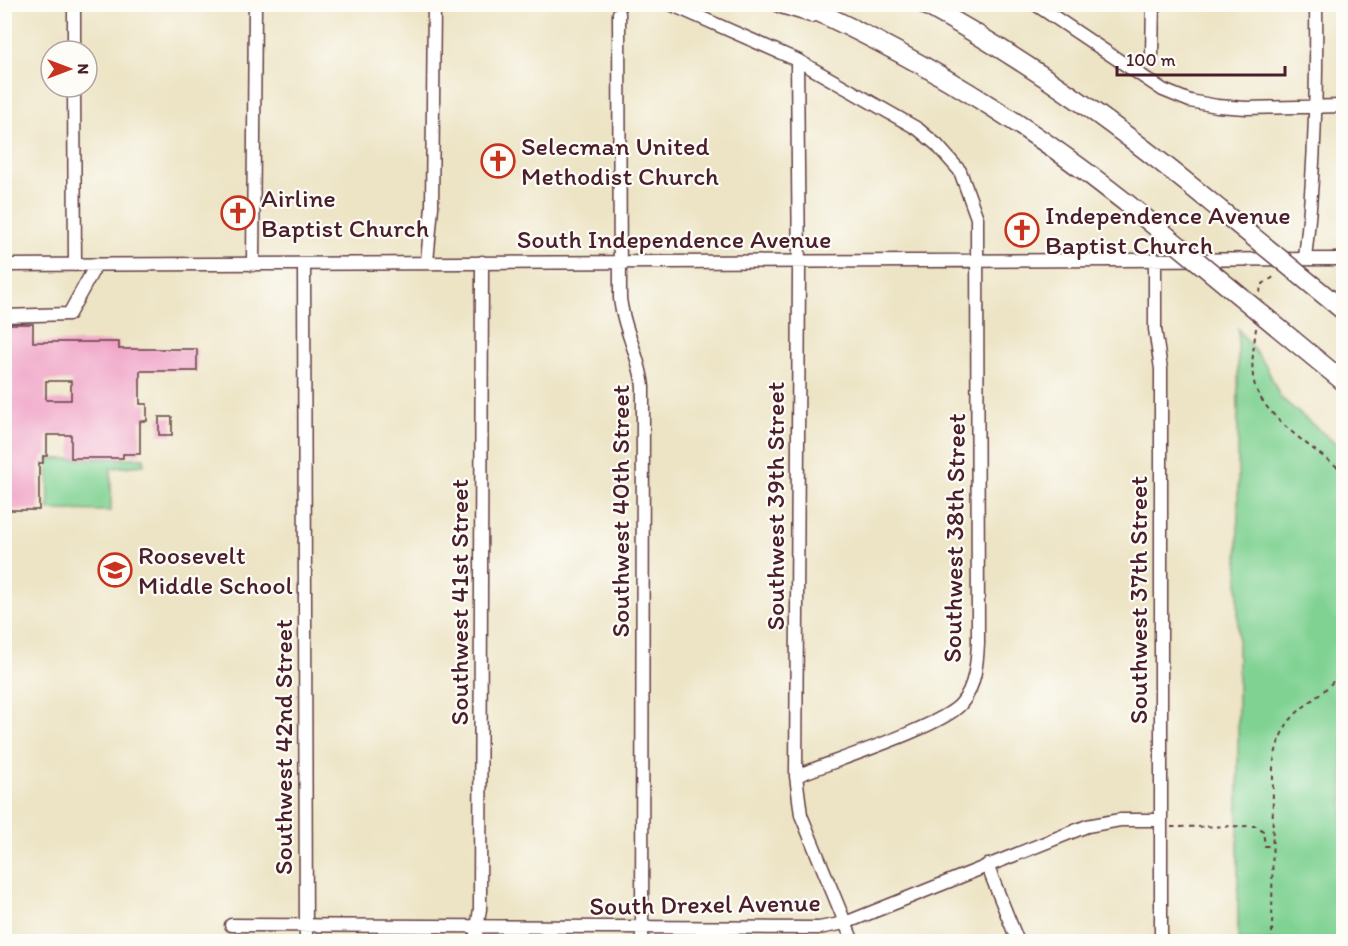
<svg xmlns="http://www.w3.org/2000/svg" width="1348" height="946" font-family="Itim,sans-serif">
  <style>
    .green { fill: #80d293; stroke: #65785f; stroke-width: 1.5 }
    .building { fill: #ef9ec4; fill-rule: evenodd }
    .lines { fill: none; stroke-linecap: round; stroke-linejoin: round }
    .minor-casing { stroke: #623d42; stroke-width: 15 }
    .highway-casing { stroke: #623d42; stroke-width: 21 }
    .path { stroke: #623d42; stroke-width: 2; stroke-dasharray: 4.5 4.5; stroke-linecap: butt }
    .minor { stroke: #fff; stroke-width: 12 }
    .highway { stroke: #fff; stroke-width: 18 }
    .highway-bridge-casing { stroke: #623d42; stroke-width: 21; stroke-linecap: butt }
    .highway-bridge { stroke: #fff; stroke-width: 18 }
    .labels { text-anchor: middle; stroke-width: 4.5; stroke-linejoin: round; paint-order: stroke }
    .poi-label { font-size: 26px; fill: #4a1f2b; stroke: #fdfcf7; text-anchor: start }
    .street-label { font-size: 26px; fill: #4a1f2b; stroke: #fdfcf7 }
  </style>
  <rect width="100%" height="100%" fill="#fdfcf7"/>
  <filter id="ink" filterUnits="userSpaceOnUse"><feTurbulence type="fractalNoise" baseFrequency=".0167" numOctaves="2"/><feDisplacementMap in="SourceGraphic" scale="12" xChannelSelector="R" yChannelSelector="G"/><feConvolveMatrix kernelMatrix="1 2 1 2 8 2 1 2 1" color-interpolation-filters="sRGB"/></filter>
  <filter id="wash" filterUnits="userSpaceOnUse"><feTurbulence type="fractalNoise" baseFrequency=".008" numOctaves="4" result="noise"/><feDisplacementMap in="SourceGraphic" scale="24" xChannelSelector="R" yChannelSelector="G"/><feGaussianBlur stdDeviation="1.35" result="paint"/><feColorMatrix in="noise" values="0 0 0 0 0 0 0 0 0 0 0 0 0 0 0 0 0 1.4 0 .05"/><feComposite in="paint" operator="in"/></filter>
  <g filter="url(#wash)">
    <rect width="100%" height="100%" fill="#ede4c5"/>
    <path class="green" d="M 1238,329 L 1266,366 L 1280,397 L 1343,450 L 1343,941 L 1238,941 Z
      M 144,458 L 144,465 L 111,468 L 111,511 L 49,510 L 48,459 Z"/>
    <g id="blocks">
      <path class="building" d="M 4,324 L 33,324 L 33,342 L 119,342 L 119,349 L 197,349 L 197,371 L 140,371 L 140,404 L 147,404 L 147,421 L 140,421 L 140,454 L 123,454 L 123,458 L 71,458 L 71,435 L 47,435 L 47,456 L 43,456 L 43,463 L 39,463 L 39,510 L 4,510 ZM 46,381 L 71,381 L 71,400 L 46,400 Z
        M 159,417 L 172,417 L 172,435 L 159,435 Z"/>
    </g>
  </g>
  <g filter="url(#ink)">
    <use href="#blocks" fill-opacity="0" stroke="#623d42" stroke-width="1.5"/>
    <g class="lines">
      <g class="minor-casing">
        <path id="minor" d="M 74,4 L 74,51
          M 670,4 L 797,60 L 918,129 L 937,145 L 960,171 L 977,218 L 978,643 C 977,664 975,687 961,704 C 941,727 830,762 796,776
          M 1035,4 L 1163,90 L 1190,101 L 1217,106 L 1246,108 L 1344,106
          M 619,13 L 620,298 C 623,329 640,356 643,387 L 642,942
          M 1152,54 L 1153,4
          M 797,60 L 799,272 L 796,776 L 801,815 L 853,942
          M 74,87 L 75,265
          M 1305,258 C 1315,173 1317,90 1316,4
          M 1155,259 L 1155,329 L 1161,369 L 1161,942
          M 427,262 L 432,207 L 434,4
          M 4,265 L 1344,259
          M 253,265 L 255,4
          M 304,265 L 306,942
          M 4,316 L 69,314 L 96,265
          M 987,865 L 1018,942
          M 231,925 L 819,928 L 845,923 L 1087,826 L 1120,820 L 1161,820
          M 475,942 L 480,909 L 482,262"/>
      </g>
      <g class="highway-casing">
        <path id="highway" d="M 781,4 L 811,13
          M 801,4 C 939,67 1051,139 1167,236
          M 924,4 C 1032,63 1125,131 1219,209
          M 1293,340 L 1344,382"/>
      </g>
      <path class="path" d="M 1260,293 L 1261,285 L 1277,275
        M 1256,328 C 1254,348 1248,374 1258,393 C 1272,422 1318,452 1344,472
        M 1171,827 L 1257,826 L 1263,831 L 1265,846 L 1272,846
        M 1272,942 L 1273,767 C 1282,701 1315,712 1344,667"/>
      <use href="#minor" class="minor"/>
      <use href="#highway" class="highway"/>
      <g class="highway-bridge-casing">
        <path id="highway-bridge" d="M 1219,209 L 1344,311
          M 1167,236 L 1293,340"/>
      </g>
      <use href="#highway-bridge" class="highway-bridge"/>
    </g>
  </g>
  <defs>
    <g id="church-ring" transform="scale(1.725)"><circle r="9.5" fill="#fdfcf7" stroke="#c8321e" stroke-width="1.5"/><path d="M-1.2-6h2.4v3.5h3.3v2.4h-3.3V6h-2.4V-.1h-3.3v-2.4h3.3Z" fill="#c8321e"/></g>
    <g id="school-ring" transform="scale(1.725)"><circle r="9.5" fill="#fdfcf7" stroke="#c8321e" stroke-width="1.5"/><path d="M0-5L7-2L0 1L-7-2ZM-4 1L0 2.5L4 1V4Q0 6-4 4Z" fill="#c8321e"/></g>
  </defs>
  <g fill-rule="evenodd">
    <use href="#church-ring" x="498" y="161"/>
    <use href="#church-ring" x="238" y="213"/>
    <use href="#church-ring" x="1022" y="230"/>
    <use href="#school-ring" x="115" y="570"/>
  </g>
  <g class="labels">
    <g class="poi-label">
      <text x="521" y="155">Selecman United<tspan x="521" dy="30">Methodist Church</tspan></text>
      <text x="261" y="207">Airline<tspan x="261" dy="30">Baptist Church</tspan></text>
      <text x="1045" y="224">Independence Avenue<tspan x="1045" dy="30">Baptist Church</tspan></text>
      <text x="138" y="564">Roosevelt<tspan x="138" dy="30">Middle School</tspan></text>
    </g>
    <g class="street-label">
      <text x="674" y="248">South Independence Avenue</text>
      <text transform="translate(775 506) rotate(-90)" y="9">Southwest 39th Street</text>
      <text transform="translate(620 511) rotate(-90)" y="9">Southwest 40th Street</text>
      <text transform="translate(954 538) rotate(-89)" y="9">Southwest 38th Street</text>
      <text transform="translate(1138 600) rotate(-90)" y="9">Southwest 37th Street</text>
      <text transform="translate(459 602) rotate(-90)" y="9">Southwest 41st Street</text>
      <text transform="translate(283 747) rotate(-90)" y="9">Southwest 42nd Street</text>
      <text transform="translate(705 904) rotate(-1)" y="9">South Drexel Avenue</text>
    </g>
  </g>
  <rect width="1348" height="946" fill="none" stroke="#fdfcf7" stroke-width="24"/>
  <g transform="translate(69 69) rotate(90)"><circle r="28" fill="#fdfcf7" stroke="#b5a4a5" stroke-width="1.5"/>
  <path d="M0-4.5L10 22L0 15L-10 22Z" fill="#c8321e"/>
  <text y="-9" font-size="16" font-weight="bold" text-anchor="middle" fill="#4a1f2b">N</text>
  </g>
  <path d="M1117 66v9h168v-9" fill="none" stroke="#4a1f2b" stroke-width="3"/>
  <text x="1126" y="66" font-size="18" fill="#4a1f2b" stroke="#fdfcf7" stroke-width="4.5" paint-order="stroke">100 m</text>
</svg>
